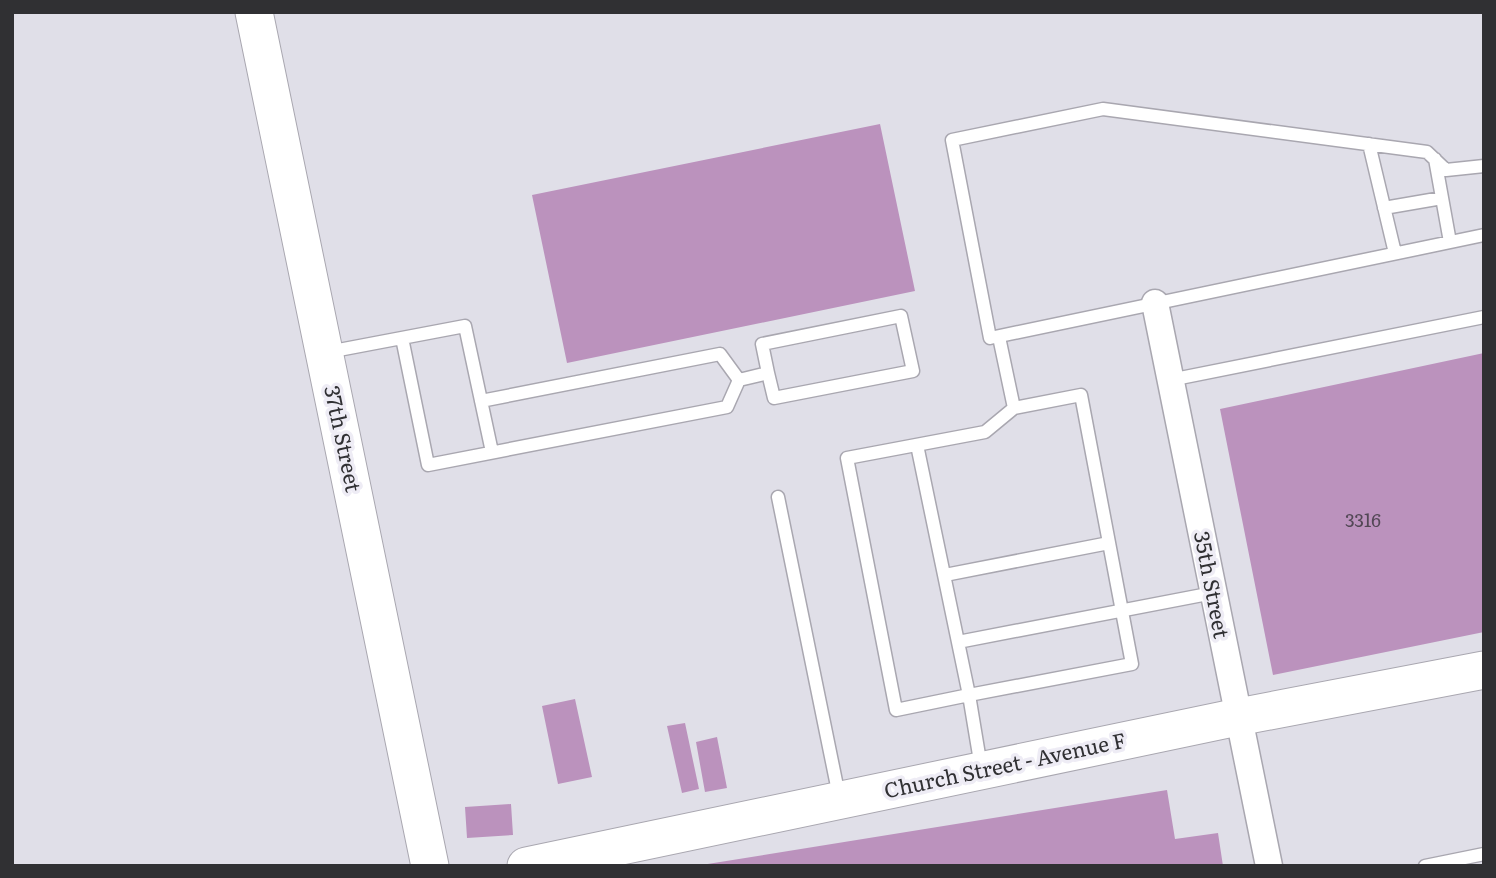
<svg xmlns="http://www.w3.org/2000/svg" width="1496" height="878" font-family="Literata,serif">
  <style>
    .building { fill: #bb92bd }
    .lines { fill: none; stroke-linecap: round; stroke-linejoin: round }
    .lane-casing { stroke: #a9a7b0; stroke-width: 15 }
    .street-casing { stroke: #a9a7b0; stroke-width: 29 }
    .secondary-casing { stroke: #a9a7b0; stroke-width: 39 }
    .lane { stroke: #fff; stroke-width: 12 }
    .street { stroke: #fff; stroke-width: 26 }
    .secondary { stroke: #fff; stroke-width: 37 }
    .labels { text-anchor: middle; stroke-width: 7; stroke-linejoin: round; paint-order: stroke }
    .number-label { font-size: 18px; fill: #534856 }
    .street-label { font-size: 21px; fill: #303033; stroke: #eeecf5 }
  </style>
  <rect width="100%" height="100%" fill="#e0dfe8"/>
  <path class="building" d="M 880,124 L 915,291 L 567,363 L 532,195 Z
    M 1484,353 L 1484,632 L 1273,675 L 1220,409 Z
    M 575,699 L 592,777 L 558,784 L 542,706 Z
    M 685,723 L 699,789 L 682,793 L 667,726 Z
    M 717,737 L 727,788 L 705,792 L 696,742 Z
    M 1167,790 L 1175,839 L 1218,833 L 1223,866 L 695,866 Z
    M 511,804 L 513,835 L 467,838 L 465,807 Z"/>
  <g class="lines">
    <g class="lane-casing">
      <path id="lane" d="M 1369,144 L 1395,253
        M 1435,159 L 1450,242
        M 1484,166 L 1446,170 L 1427,152 L 1103,109 L 952,140 L 990,338 L 1484,235
        M 1384,208 L 1442,198
        M 402,338 L 428,465 L 727,407 L 739,380
        M 328,352 L 465,326 L 492,452
        M 739,380 L 768,373 L 774,398 L 913,371 L 901,316 L 762,344 L 768,373
        M 1170,380 L 1484,317
        M 481,401 L 720,354 L 739,380
        M 917,445 L 969,695 L 896,710 L 847,458 L 985,432 L 1014,408 L 999,337
        M 778,497 L 839,796
        M 945,575 L 1109,543
        M 958,642 L 1213,593
        M 981,767 L 969,695 L 1132,664 L 1081,395 L 1014,408
        M 1425,866 L 1484,854"/>
    </g>
    <g class="street-casing">
      <path id="street" d="M 1155,303 L 1269,866"/>
    </g>
    <g class="secondary-casing">
      <path id="secondary" d="M 254,12 L 430,866
        M 526,866 L 1238,717 L 1484,670"/>
    </g>
    <use href="#lane" class="lane"/>
    <use href="#street" class="street"/>
    <use href="#secondary" class="secondary"/>
  </g>
  <g class="labels">
    <g class="number-label">
      <text x="1363" y="527">3316</text>
    </g>
    <g class="street-label">
      <text transform="translate(342 439) rotate(78)" y="7">37th Street</text>
      <text transform="translate(1211 585) rotate(79)" y="7">35th Street</text>
      <text transform="translate(1005 766) rotate(-12)" y="7">Church Street - Avenue F</text>
    </g>
  </g>
  <rect width="1496" height="878" fill="none" stroke="#303033" stroke-width="28"/>
</svg>
